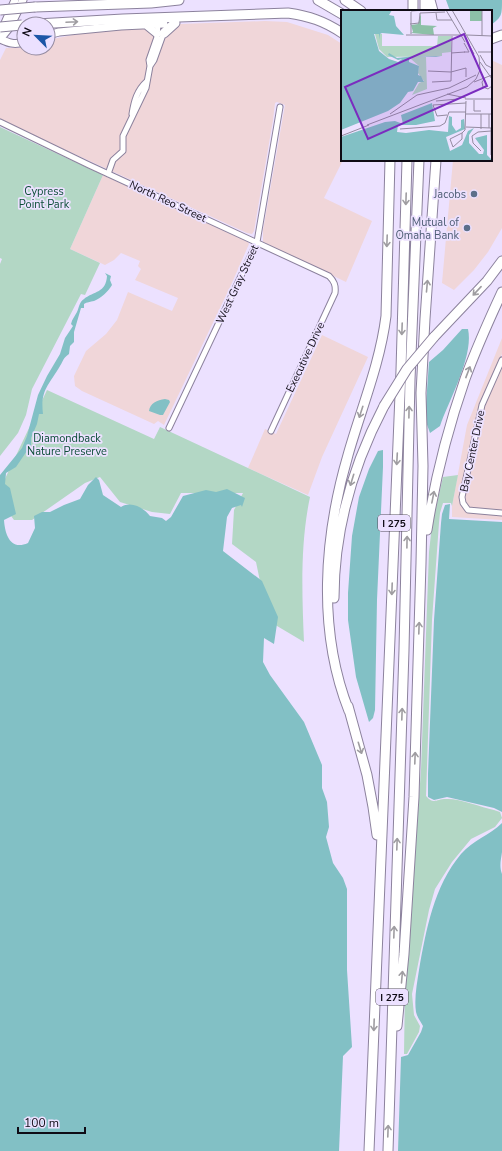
<svg xmlns="http://www.w3.org/2000/svg" width="502" height="1151" font-family="'Nunito Sans',sans-serif">
  <style>
    .commercial { fill: #f0d6d9 }
    .green { fill: #b3d7c5 }
    .water { fill: #82c0c5 }
    .lines { fill: none; stroke-linecap: round; stroke-linejoin: round }
    .street-casing { stroke: #8c829d; stroke-width: 7 }
    .secondary-casing { stroke: #8c829d; stroke-width: 9 }
    .highway-casing { stroke: #8c829d; stroke-width: 11 }
    .street { stroke: #fff; stroke-width: 5 }
    .secondary { stroke: #fff; stroke-width: 7 }
    .highway { stroke: #fff; stroke-width: 9 }
    .highway-bridge-casing { stroke: #8c829d; stroke-width: 11; stroke-linecap: butt }
    .highway-bridge { stroke: #fff; stroke-width: 9 }
    .oneway { stroke: #9f9da1 }
    .service-dot { fill: #5c6f8a; stroke: #ece1ff; stroke-width: 1.5 }
    .labels { text-anchor: middle; stroke-width: 3.5; stroke-linejoin: round; paint-order: stroke }
    .shield { fill: #ece1ff; stroke: #514b5b; stroke-width: 1 }
    .shield-label { font-size: 10px; font-weight: bold; fill: #0f0b15 }
    .park-label { font-size: 11px; fill: #0c4e37; stroke: #ece1ff }
    .service-label { font-size: 11px; fill: #4e5e75; stroke: #ece1ff; text-anchor: end }
    .street-label { font-size: 11px; fill: #0f0b15; stroke: #ece1ff }
    .inset-road { fill: none; stroke: #948ba1; stroke-width: 1 }
    .view { fill: #7b2cbf; fill-opacity: 0.15; stroke: #7b2cbf; stroke-width: 2 }
    .inset-edge { fill: none; stroke: #0f0b15; stroke-width: 2 }
  </style>
  <rect width="100%" height="100%" fill="#ece1ff"/>
  <path class="commercial" d="M 265,21 L 287,22 L 328,35 L 342,44 L 342,160 L 343,160 L 324,198 L 372,221 L 346,282 L 263,242 L 263,230 L 285,105 L 277,102 L 275,103 L 273,120 L 254,231 L 252,234 L 247,233 L 0,120 L 0,60 L 6,48 L 48,48 L 48,40 L 92,31 L 144,28 L 181,24 Z
    M 491,60 L 502,65 L 502,228 L 488,252 L 474,270 L 454,290 L 442,283 L 453,160 L 491,160 Z
    M 103,175 L 248,242 L 249,244 L 231,285 L 164,425 L 158,421 L 154,424 L 82,391 L 75,386 L 74,376 L 86,351 L 106,334 L 117,320 L 128,292 L 172,311 L 178,298 L 135,280 L 141,269 L 138,266 L 140,261 L 121,253 L 114,260 L 105,265 L 70,249 Z
    M 322,335 L 368,357 L 322,457 L 308,495 L 248,468 L 265,429 L 276,434 Z
    M 502,338 L 502,354 L 480,404 L 475,421 L 460,496 L 460,504 L 467,512 L 502,515 L 502,520 L 452,517 L 452,506 L 467,425 Z
    M 502,367 L 502,510 L 469,508 L 465,502 L 465,497 L 480,422 L 484,406 Z"/>
  <path class="green" d="M 0,127 L 103,175 L 70,249 L 100,263 L 85,295 L 81,294 L 32,389 L 26,415 L 18,433 L 0,456 L 0,264 L 2,259 L 0,258 Z
    M 47,390 L 154,439 L 160,427 L 310,497 C 300,544 302,594 304,642 L 272,623 L 266,610 L 256,562 L 232,544 L 234,510 L 243,493 L 181,493 L 170,514 L 152,512 L 120,502 L 100,477 L 85,483 L 32,520 L 14,520 L 4,506 L 3,483 Z
    M 458,475 L 452,506 L 451,503 L 443,503 L 440,513 L 439,523 L 432,620 L 426,796 C 434,805 436,799 446,799 C 458,798 481,807 494,810 L 500,812 L 502,818 L 495,827 L 471,839 L 452,862 L 435,889 L 429,910 L 412,994 L 414,1015 L 420,1026 L 419,1032 L 407,1054 L 404,1054 L 405,987 L 421,770 L 429,552 L 432,525 L 443,477 Z"/>
  <path class="water" d="M 446,0 L 502,0 C 502,15 502,17 491,25 L 491,11 L 450,11 Z
    M 105,273 L 111,276 L 110,280 L 112,285 C 108,292 101,298 94,301 C 90,302 87,302 84,304 L 84,308 L 81,308 L 74,332 L 74,342 L 70,346 L 69,354 C 62,359 64,360 60,366 C 49,385 40,390 43,414 L 39,414 L 37,424 L 31,438 L 31,445 L 16,467 L 6,473 L 5,484 L 10,488 L 16,514 L 4,520 C 5,534 10,551 28,543 L 35,528 L 34,516 L 42,512 L 50,512 L 64,505 L 80,499 L 88,485 L 96,477 L 99,480 L 103,495 L 121,507 C 131,501 143,507 150,516 L 162,518 L 166,521 L 171,517 L 183,496 L 206,490 L 216,492 L 227,489 L 245,498 L 242,507 L 241,505 L 232,508 L 227,517 L 223,551 L 262,581 L 278,617 L 274,644 L 264,638 L 263,662 L 270,675 L 304,722 L 322,765 L 322,788 L 327,802 L 329,827 L 326,837 L 333,863 L 343,878 L 347,889 L 347,970 L 352,1047 L 343,1056 L 339,1151 L 0,1151 L 0,475 L 22,448 L 27,436 L 38,395 L 47,376 L 60,354 L 65,338 L 73,326 L 71,324 C 72,319 75,316 77,312 C 79,308 79,302 84,299 C 94,291 106,293 107,276 Z
    M 462,329 L 468,329 C 474,356 449,400 440,426 L 430,433 L 425,419 L 429,362 L 443,350 Z
    M 165,399 L 169,400 L 170,402 L 163,415 L 160,415 L 149,411 C 150,403 157,400 165,399 Z
    M 383,450 L 383,467 L 377,600 L 375,710 L 373,718 L 369,722 L 356,677 L 348,620 L 348,593 L 352,536 L 359,497 L 369,469 L 378,451 Z
    M 450,504 L 449,519 L 502,522 L 502,812 L 494,808 L 447,797 L 434,800 L 428,797 L 428,774 L 434,620 L 441,523 L 442,514 L 445,505 Z
    M 502,823 C 502,832 502,842 502,852 C 501,860 499,866 502,874 L 502,1151 L 398,1151 L 401,1057 L 408,1055 L 421,1032 L 423,1026 C 421,1022 417,1017 416,1012 C 414,998 417,984 419,970 C 426,930 434,886 461,854 C 473,840 490,835 502,823 Z"/>
  <g class="lines">
    <g class="street-casing">
      <path id="street" d="M 150,66 L 154,60 L 164,32
        M 132,114 C 134,101 137,90 147,81
        M 0,122 L 89,165 L 329,276 C 334,281 336,285 335,293 L 271,431
        M 108,174 L 113,160 L 123,151 L 123,136 L 146,88 L 150,66 L 149,60 L 157,37 L 158,24
        M 502,360 L 482,405 L 462,497 L 463,503 L 468,510 L 502,513
        M 169,428 L 257,242 L 280,107"/>
    </g>
    <g class="secondary-casing">
      <path id="secondary" d="M 146,25 L 157,34
        M 2,30 L 15,0
        M 48,35 L 59,32 L 121,26 L 164,24
        M 0,39 L 10,27 L 23,0
        M 0,39 C 9,43 14,45 24,42"/>
    </g>
    <g class="highway-casing">
      <path id="highway" d="M 318,0 L 342,14
        M 345,0 L 361,11
        M 430,0 L 433,11
        M 35,7 L 151,3 L 179,0
        M 413,11 L 413,0
        M 425,11 L 425,0
        M 37,24 L 123,19 L 288,13 C 309,16 324,21 342,33
        M 164,33 L 175,23
        M 491,39 L 502,35
        M 434,337 L 487,281 L 502,261
        M 427,530 C 435,479 448,428 465,379 C 476,349 489,320 502,292
        M 334,598 C 334,530 352,467 384,406
        M 348,706 L 367,775 L 373,807 L 377,835
        M 349,711 C 317,630 324,537 348,455 C 361,409 380,364 386,316 L 390,160
        M 397,1026 L 404,954 L 414,797 L 421,563 L 423,466 L 421,393 L 425,319 L 436,160
        M 369,1151 L 401,370 L 407,160
        M 388,1151 L 404,650 L 410,380 L 419,160"/>
    </g>
    <use href="#street" class="street"/>
    <use href="#secondary" class="secondary"/>
    <use href="#highway" class="highway"/>
    <g class="highway-bridge-casing">
      <path id="highway-bridge" d="M 0,10 L 35,7
        M 0,27 L 22,25
        M 384,406 L 407,369 L 434,337"/>
    </g>
    <use href="#highway-bridge" class="highway-bridge"/>
  </g>
  <defs><path id="oneway-shaft" d="M-6 0H5M1.5-3L5.5 0L1.5 3" fill="none" stroke-width="1.6" stroke-linecap="round" stroke-linejoin="round"/></defs>
  <g class="oneway">
    <use href="#oneway-shaft" transform="translate(72 22) rotate(-3)"/>
    <use href="#oneway-shaft" transform="translate(406 199) rotate(92)"/>
    <use href="#oneway-shaft" transform="translate(387 241) rotate(92)"/>
    <use href="#oneway-shaft" transform="translate(427 286) rotate(-85)"/>
    <use href="#oneway-shaft" transform="translate(477 291) rotate(133)"/>
    <use href="#oneway-shaft" transform="translate(402 329) rotate(92)"/>
    <use href="#oneway-shaft" transform="translate(468 372) rotate(-69)"/>
    <use href="#oneway-shaft" transform="translate(361 412) rotate(108)"/>
    <use href="#oneway-shaft" transform="translate(409 412) rotate(-89)"/>
    <use href="#oneway-shaft" transform="translate(397 459) rotate(93)"/>
    <use href="#oneway-shaft" transform="translate(352 480) rotate(107)"/>
    <use href="#oneway-shaft" transform="translate(433 497) rotate(-79)"/>
    <use href="#oneway-shaft" transform="translate(407 542) rotate(-89)"/>
    <use href="#oneway-shaft" transform="translate(392 589) rotate(92)"/>
    <use href="#oneway-shaft" transform="translate(419 628) rotate(-88)"/>
    <use href="#oneway-shaft" transform="translate(402 714) rotate(-88)"/>
    <use href="#oneway-shaft" transform="translate(360 748) rotate(73)"/>
    <use href="#oneway-shaft" transform="translate(415 758) rotate(-88)"/>
    <use href="#oneway-shaft" transform="translate(397 844) rotate(-88)"/>
    <use href="#oneway-shaft" transform="translate(394 932) rotate(-88)"/>
    <use href="#oneway-shaft" transform="translate(402 977) rotate(-85)"/>
    <use href="#oneway-shaft" transform="translate(374 1025) rotate(92)"/>
    <use href="#oneway-shaft" transform="translate(388 1131) rotate(-88)"/>
  </g>
  <g class="service-dot">
    <circle cx="474" cy="194" r="4"/>
    <circle cx="467" cy="228" r="4"/>
  </g>
  <g class="labels">
    <g class="shield">
      <rect x="378" y="515" width="32" height="16" rx="3"/>
      <rect x="376" y="989" width="32" height="16" rx="3"/>
    </g>
    <g class="shield-label">
      <text x="394" y="527">I 275</text>
      <text x="392" y="1001">I 275</text>
    </g>
    <g class="park-label">
      <text x="44" y="195">Cypress<tspan x="44" dy="13">Point Park</tspan></text>
      <text x="67" y="442">Diamondback<tspan x="67" dy="13">Nature Preserve</tspan></text>
    </g>
    <g class="service-label">
      <text x="466" y="198">Jacobs</text>
      <text x="459" y="226">Mutual of<tspan x="459" dy="13">Omaha Bank</tspan></text>
    </g>
    <g class="street-label">
      <text transform="translate(168 201) rotate(25)" y="4">North Reo Street</text>
      <text transform="translate(237 284) rotate(-65)" y="4">West Gray Street</text>
      <text transform="translate(305 357) rotate(-65)" y="4">Executive Drive</text>
      <text transform="translate(472 451) rotate(-78)" y="4">Bay Center Drive</text>
    </g>
  </g>
  <g transform="translate(341 10)">
    <rect width="151" height="151" fill="#ece1ff"/>
    <path d="M 34,24 L 41,24 L 41,36 L 96,36 L 97,26 L 110,26 L 110,42 L 101,43 L 101,46 L 46,47 L 38,39 ZM 73,46 L 85,47 L 86,79 L 71,85 L 78,73 L 83,71 L 77,63 L 78,56 L 70,49 Z" fill="#b3d7c5"/>
    <path d="M 129,0 L 141,0 L 141,11 L 129,11 ZM 80,3 L 80,15 L 96,16 L 92,18 L 93,25 L 70,23 L 72,22 L 70,15 L 77,14 Z" fill="#8dc0a7"/>
    <path d="M 0,0 L 51,0 L 48,5 L 53,6 L 55,16 L 63,25 L 41,23 L 39,24 L 38,30 L 38,24 L 33,24 L 38,41 L 48,49 L 57,52 L 61,49 L 57,50 L 47,45 L 48,43 L 56,48 L 74,46 L 95,46 L 100,47 L 74,46 L 68,49 L 68,52 L 78,56 L 77,65 L 80,66 L 83,72 L 77,72 L 72,81 L 67,82 L 59,93 L 47,101 L 0,120 ZM 91,93 L 94,111 L 75,115 L 57,115 L 56,122 L 65,123 L 88,120 L 107,122 L 108,106 L 111,107 L 111,115 L 115,121 L 120,118 L 120,110 L 123,109 L 124,119 L 105,127 L 109,141 L 121,135 L 127,121 L 133,118 L 128,125 L 128,133 L 138,144 L 142,144 L 143,140 L 134,128 L 146,125 L 146,145 L 151,150 L 0,151 L 0,127 L 44,112 L 54,111 L 62,114 L 60,105 Z" fill="#82c0c5"/>
    <path class="inset-road" d="M 105,0 L 124,32M 70,1 L 84,0M 70,2 L 70,24M 95,3 L 96,10 L 111,10M 69,14 L 78,13 L 79,3 L 104,2M 65,25 L 121,25M 126,25 L 151,26M 141,26 L 141,0M 125,29 L 133,44M 123,42 L 128,42 L 123,33M 137,42 L 151,42M 110,43 L 124,42M 139,45 L 145,55 L 151,58M 139,52 L 151,69M 87,61 L 110,62 L 125,58 L 125,67M 144,68 L 141,72 L 142,77 L 147,79 L 151,76M 91,72 L 110,71 L 111,26M 133,72 L 151,65M 106,84 L 125,88M 124,89 L 151,89M 133,90 L 133,101 L 140,101M 95,91 L 117,89M 49,104 L 76,85 L 108,78 L 135,65M 125,104 L 151,104M 106,105 L 96,106 L 92,95 L 125,93M 26,115 L 126,77 L 135,69 L 139,60 L 138,47 L 111,0M 125,117 L 150,118M 148,118 L 148,104M 59,119 L 99,116 L 104,113 L 108,102 L 125,102M 140,119 L 140,104M 121,123 L 121,129 L 112,137 L 109,129 ZM 121,123 L 124,120 L 125,91M 0,126 L 28,115M 140,141 L 132,133 L 131,126 L 137,122 L 150,121M 150,145 L 150,118"/>
    <path class="view" d="M 123,24 L 146,76 L 27,129 L 4,77 Z"/>
    <rect width="151" height="151" class="inset-edge"/>
  </g>
  <g transform="translate(36 36) rotate(294)"><circle r="19" fill="#ece1ff" stroke="#948ba1"/>
  <path d="M0-3L7 15L0 10L-7 15Z" fill="#1c56a7"/>
  <text y="-6" font-size="11" font-weight="bold" text-anchor="middle" fill="#0f0b15">N</text>
  </g>
  <path d="M18 1127v6h67v-6" fill="none" stroke="#0f0b15" stroke-width="2"/>
  <text x="24" y="1127" font-size="12" fill="#0f0b15" stroke="#ece1ff" stroke-width="3" paint-order="stroke">100 m</text>
</svg>
